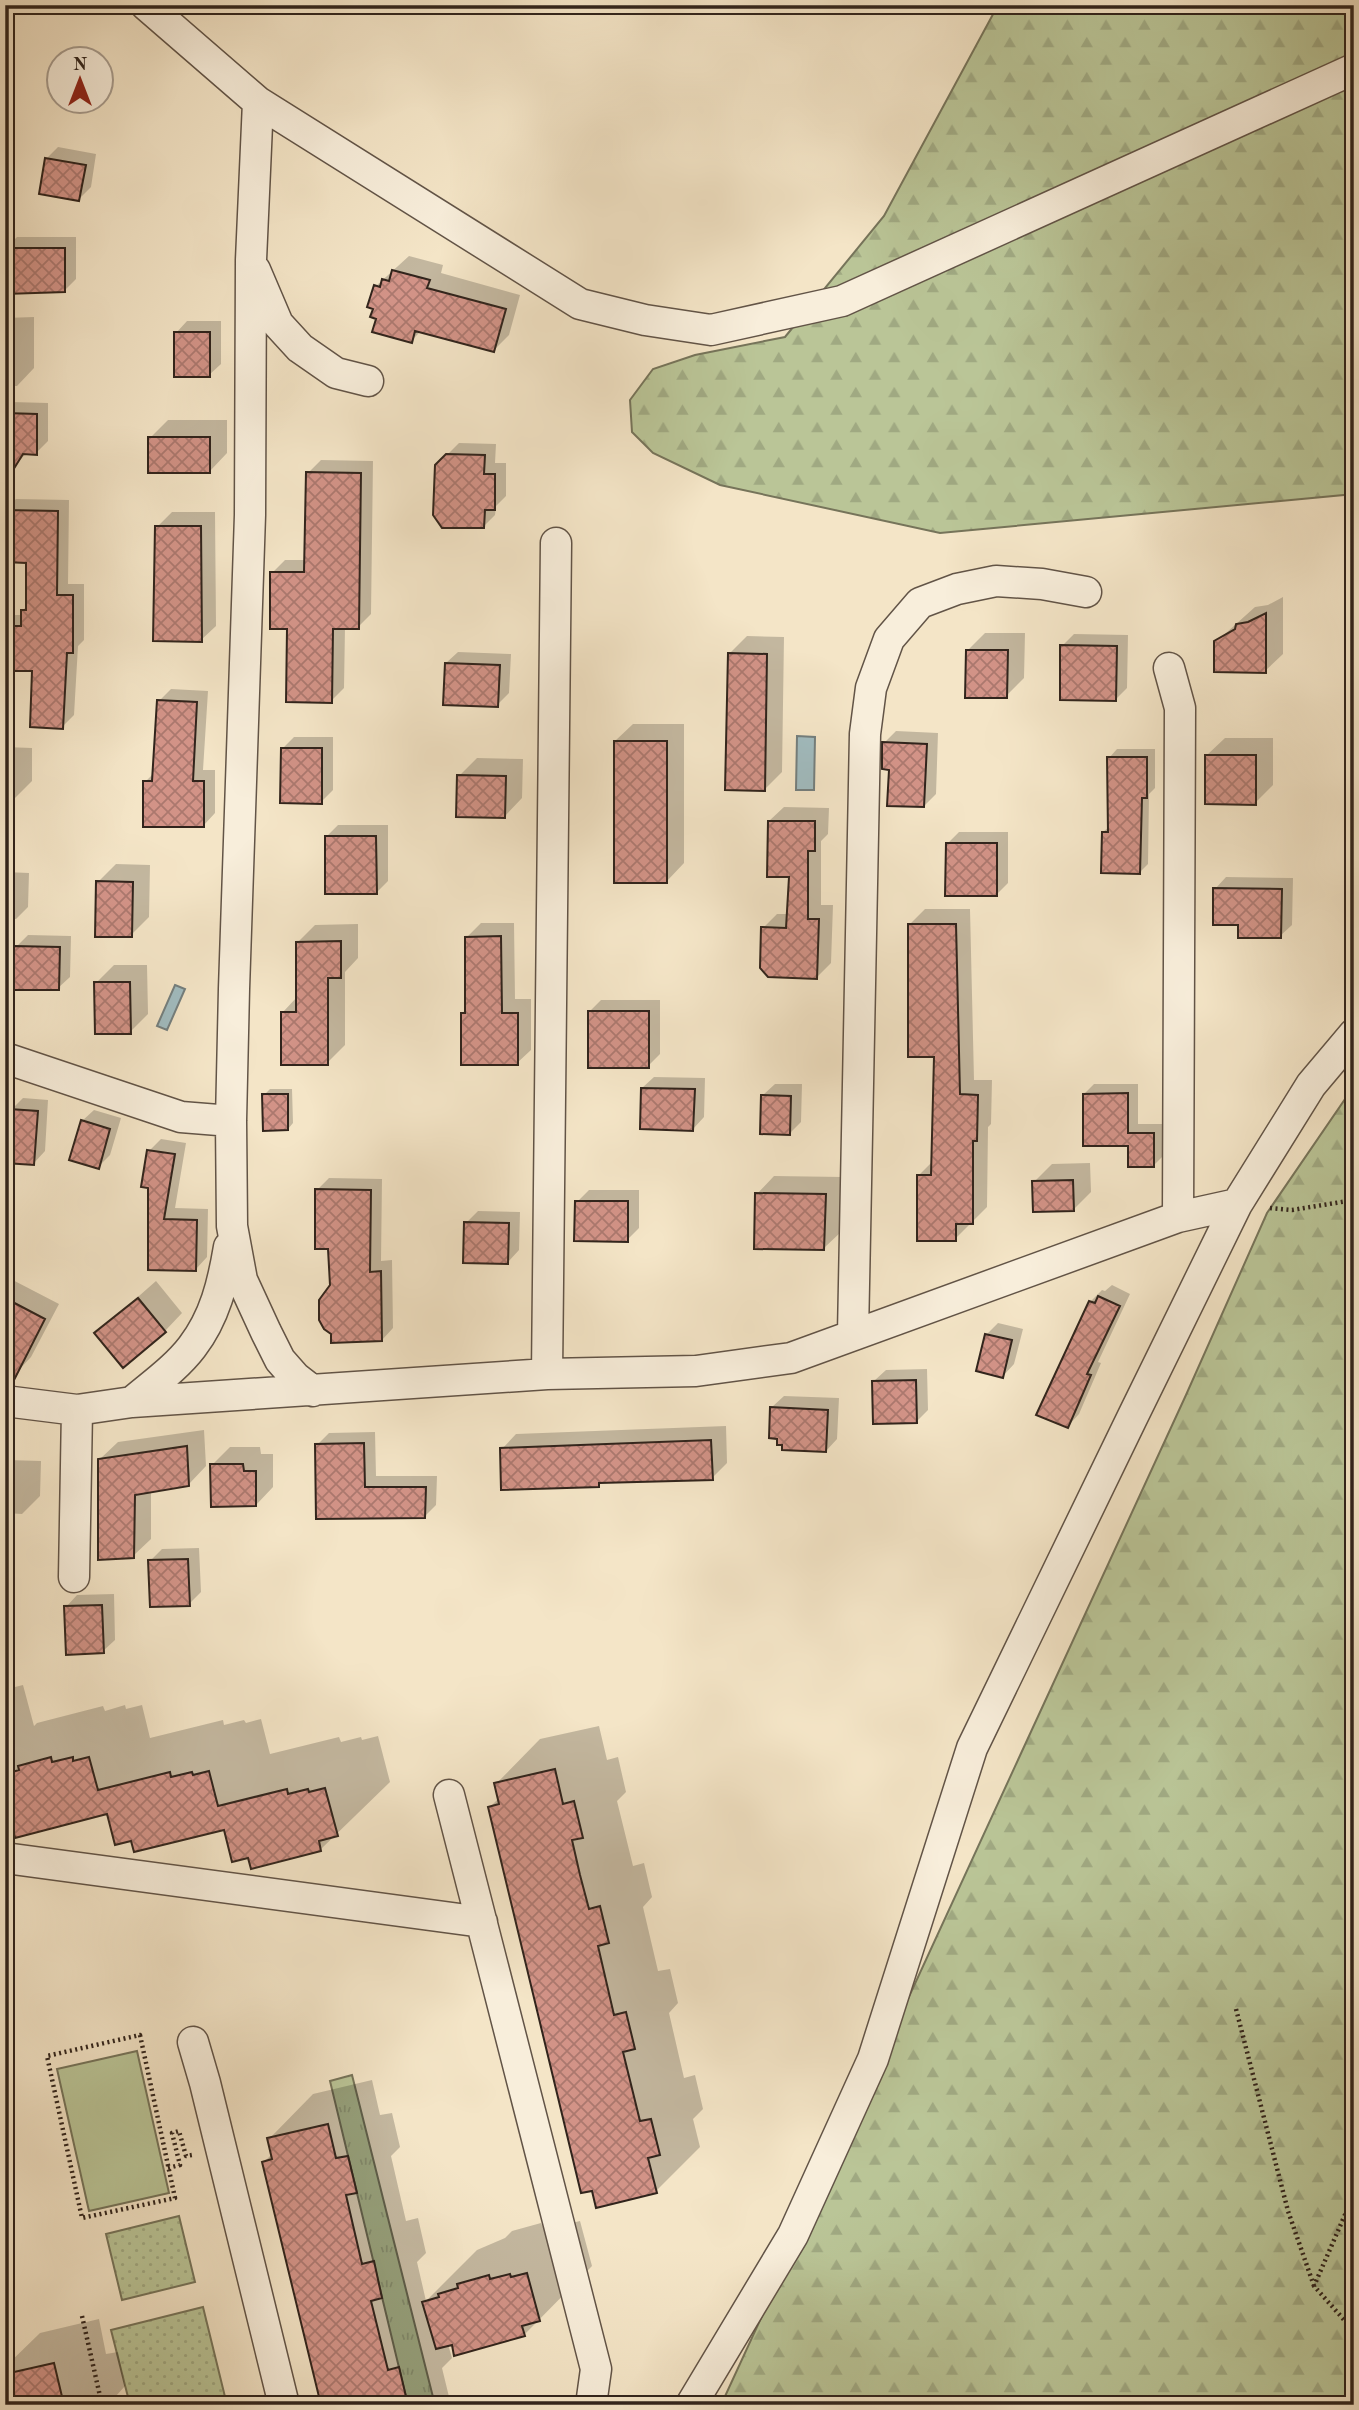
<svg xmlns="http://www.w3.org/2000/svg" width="1359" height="2410" font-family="'Old Standard TT',serif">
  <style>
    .grass { fill: url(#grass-tufts); stroke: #76745a; stroke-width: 2 }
    .forest { fill: url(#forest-firs); stroke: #76745a; stroke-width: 2 }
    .park { fill: url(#park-dots); stroke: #76745a; stroke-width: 2 }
    .garden { fill: #bac597; stroke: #76745a; stroke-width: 2 }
    .water { fill: #a1bcc0; stroke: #747f7e; stroke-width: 2 }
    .shadow { fill: #0003 }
    .building { fill: url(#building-cross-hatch); stroke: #31241c; stroke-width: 2 }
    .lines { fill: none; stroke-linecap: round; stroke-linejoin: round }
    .minor-casing { stroke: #625447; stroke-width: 33 }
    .path { stroke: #31241c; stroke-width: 4.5; stroke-dasharray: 2 3.5; stroke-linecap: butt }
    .minor { stroke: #f8eedb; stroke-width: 30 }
  </style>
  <defs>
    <pattern id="grass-tufts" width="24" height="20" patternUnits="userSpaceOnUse" patternTransform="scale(1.75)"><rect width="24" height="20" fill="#bac597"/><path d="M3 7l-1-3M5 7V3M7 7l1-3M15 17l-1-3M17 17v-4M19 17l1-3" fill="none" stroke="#a0a982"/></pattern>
    <pattern id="forest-firs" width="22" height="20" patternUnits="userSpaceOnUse" patternTransform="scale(1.75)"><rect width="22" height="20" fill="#bac597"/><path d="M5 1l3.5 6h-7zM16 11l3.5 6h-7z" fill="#a0a982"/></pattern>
    <pattern id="park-dots" width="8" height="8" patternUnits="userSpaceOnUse" patternTransform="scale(1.75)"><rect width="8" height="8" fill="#bac597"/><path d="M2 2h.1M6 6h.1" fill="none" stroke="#a0a982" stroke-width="1.8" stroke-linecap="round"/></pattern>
    <pattern id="building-cross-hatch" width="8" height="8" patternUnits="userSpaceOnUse" patternTransform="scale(1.75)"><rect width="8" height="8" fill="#d29387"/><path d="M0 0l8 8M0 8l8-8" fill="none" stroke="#ab786e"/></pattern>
  </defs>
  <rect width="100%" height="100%" fill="#f4e5c7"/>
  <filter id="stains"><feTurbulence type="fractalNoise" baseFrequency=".00286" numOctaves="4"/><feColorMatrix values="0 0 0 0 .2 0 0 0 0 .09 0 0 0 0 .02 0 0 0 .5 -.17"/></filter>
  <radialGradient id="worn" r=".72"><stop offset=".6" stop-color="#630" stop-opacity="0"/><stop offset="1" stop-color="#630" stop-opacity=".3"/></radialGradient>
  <path class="grass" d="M 352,2075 L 435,2405 L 408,2405 L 330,2081 Z"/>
  <path class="forest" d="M 998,5 L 1354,5 L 1354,494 L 940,533 L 720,485 L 653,453 L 632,432 L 630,400 L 653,369 L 695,355 L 785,337 L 884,216 Z
    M 1354,1086 L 1354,2405 L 721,2405 L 1186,1395 L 1267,1213 Z"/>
  <path class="park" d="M 179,2216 L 195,2282 L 122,2300 L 106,2234 Z
    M 203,2307 L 227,2405 L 130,2405 L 111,2330 Z"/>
  <path class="garden" d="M 137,2051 L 169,2193 L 89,2211 L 57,2069 Z"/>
  <path class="water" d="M 797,736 L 815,737 L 814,790 L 796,790 Z
    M 175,985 L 185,989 L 167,1030 L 157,1026 Z"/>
  <path class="shadow" d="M 58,147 L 96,154 L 91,187 L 79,199 L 46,159 Z
    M 17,237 L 76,237 L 76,279 L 65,290 L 5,292 L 5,244 L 10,244 Z
    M 409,256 L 443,265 L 441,273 L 520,295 L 509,335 L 494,350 L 421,331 L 411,341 L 378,318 L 376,286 Z
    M 34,317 L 34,368 L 17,386 L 5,386 L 5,318 Z
    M 187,321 L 221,321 L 221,364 L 209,375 L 176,333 Z
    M 11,402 L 48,403 L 48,441 L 36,453 L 27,452 L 15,466 L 5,452 L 5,408 Z
    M 168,420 L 227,420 L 227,453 L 210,471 L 150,438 Z
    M 459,443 L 496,444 L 495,463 L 506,463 L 506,496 L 496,506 L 495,515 L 484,526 L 436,466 Z
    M 321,460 L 373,461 L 371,614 L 358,627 L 345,627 L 344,688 L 331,701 L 289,627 L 272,573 L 285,560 L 306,560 L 308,473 Z
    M 16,499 L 69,500 L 68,584 L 84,584 L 84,640 L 78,646 L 74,715 L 62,727 L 34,670 L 5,669 L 5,615 L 23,615 L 23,610 L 27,606 L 27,561 L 5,561 L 5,509 Z
    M 172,512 L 215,512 L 216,626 L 201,640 L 157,527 Z
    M 1283,597 L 1283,654 L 1265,671 L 1216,642 L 1255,607 L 1268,605 Z
    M 985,633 L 1025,633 L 1024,678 L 1006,696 L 967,651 Z
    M 1074,634 L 1128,635 L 1127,688 L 1115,700 L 1062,646 Z
    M 747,636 L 784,637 L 782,772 L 764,790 L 729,654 Z
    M 458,652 L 511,654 L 509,693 L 497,705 L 446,663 Z
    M 171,689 L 208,691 L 203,770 L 215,770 L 215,813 L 204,825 L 145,782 L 155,772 L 159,701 Z
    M 633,724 L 684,724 L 684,863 L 667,881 L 615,741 Z
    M 896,731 L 938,733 L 936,794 L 924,806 L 891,768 L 884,743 Z
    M 294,737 L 333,737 L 333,790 L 321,802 L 283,748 Z
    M 1225,738 L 1273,738 L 1273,785 L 1255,803 L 1207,755 Z
    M 5,747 L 32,748 L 32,781 L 14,799 L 5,799 Z
    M 1117,749 L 1155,749 L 1155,788 L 1149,794 L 1148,864 L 1140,872 L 1103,832 L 1110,826 L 1109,758 Z
    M 477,758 L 523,759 L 522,798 L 505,816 L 459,776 Z
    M 784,807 L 829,808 L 828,834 L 821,841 L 821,905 L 833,905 L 831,963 L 817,977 L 763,928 L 777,914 L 788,914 L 791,876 L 769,821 Z
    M 338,825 L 388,825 L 388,881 L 376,893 L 326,837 Z
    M 959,832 L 1008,832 L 1008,883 L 996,895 L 948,843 Z
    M 116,864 L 150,865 L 149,917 L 131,935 L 98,882 Z
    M 5,872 L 29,873 L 28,907 L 16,919 L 5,918 Z
    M 1226,877 L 1293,878 L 1292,925 L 1280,936 L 1240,923 L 1215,889 Z
    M 925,909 L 970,909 L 974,1080 L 992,1080 L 991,1124 L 988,1127 L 987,1207 L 955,1239 L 919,1175 L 933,1161 L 935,1056 L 910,924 Z
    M 481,923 L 514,923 L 515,999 L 531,999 L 531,1050 L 517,1063 L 462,1013 L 467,1009 L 467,937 Z
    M 358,924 L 358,958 L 345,972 L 345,1045 L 327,1063 L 283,1012 L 297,997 L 297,943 L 315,925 Z
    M 28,935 L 71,936 L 70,977 L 58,988 L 16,947 Z
    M 114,965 L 147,965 L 148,1014 L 130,1032 L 96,983 Z
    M 601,1000 L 660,1000 L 660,1054 L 648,1066 L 589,1012 Z
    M 654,1077 L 705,1078 L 704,1117 L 693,1129 L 642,1088 Z
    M 775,1084 L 802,1084 L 801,1122 L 789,1134 L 763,1095 Z
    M 1094,1084 L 1138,1084 L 1138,1124 L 1164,1124 L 1164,1155 L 1154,1165 L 1130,1144 L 1084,1094 Z
    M 270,1089 L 292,1089 L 293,1123 L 288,1129 L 264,1095 Z
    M 23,1098 L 48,1100 L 45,1151 L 34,1163 L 5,1161 L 5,1105 L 15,1106 Z
    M 94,1110 L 121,1118 L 110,1155 L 98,1167 L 82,1121 Z
    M 161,1139 L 186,1143 L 175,1208 L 208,1209 L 207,1257 L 196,1269 L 149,1269 L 149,1151 Z
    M 1090,1163 L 1091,1192 L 1073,1210 L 1034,1182 L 1052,1164 Z
    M 774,1176 L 843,1177 L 842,1231 L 824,1248 L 757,1194 Z
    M 329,1178 L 382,1179 L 381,1261 L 392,1260 L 393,1328 L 382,1340 L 331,1286 L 330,1247 L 317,1190 Z
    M 589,1190 L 639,1190 L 639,1228 L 627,1240 L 577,1202 Z
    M 478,1211 L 520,1212 L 519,1250 L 508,1262 L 466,1223 Z
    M 5,1276 L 59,1304 L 31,1357 L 17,1372 L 5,1366 Z
    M 156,1281 L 182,1313 L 165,1331 L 97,1333 Z
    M 1112,1285 L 1130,1294 L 1098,1362 L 1101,1363 L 1079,1414 L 1068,1426 L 1090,1302 L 1102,1290 L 1105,1291 Z
    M 998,1323 L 1023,1329 L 1014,1364 L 1003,1376 L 986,1335 Z
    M 927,1369 L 928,1410 L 916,1422 L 874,1381 L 886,1370 Z
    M 784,1396 L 839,1398 L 837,1439 L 826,1451 L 772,1407 Z
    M 726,1426 L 727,1463 L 712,1478 L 603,1481 L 598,1485 L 502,1449 L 516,1434 Z
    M 204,1430 L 206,1466 L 189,1484 L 151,1490 L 151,1539 L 133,1556 L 100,1459 L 118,1442 Z
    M 375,1432 L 376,1476 L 437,1476 L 436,1505 L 424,1517 L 318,1517 L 317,1445 L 329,1433 Z
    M 230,1447 L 260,1447 L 261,1454 L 273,1454 L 273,1487 L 256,1505 L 212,1465 Z
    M 7,1460 L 41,1461 L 40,1496 L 22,1514 L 5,1513 Z
    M 199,1548 L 201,1592 L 189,1604 L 150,1561 L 162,1549 Z
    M 114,1594 L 115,1640 L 103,1651 L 66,1607 L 77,1595 Z
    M 23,1685 L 34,1726 L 37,1723 L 103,1706 L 105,1711 L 125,1705 L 126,1709 L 142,1705 L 150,1738 L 223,1720 L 224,1725 L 244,1720 L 246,1723 L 261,1719 L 270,1754 L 339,1737 L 341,1742 L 361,1737 L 362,1740 L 378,1736 L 390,1782 L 320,1850 L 249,1856 L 225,1827 L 133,1839 L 109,1812 L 5,1827 L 5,1686 L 7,1689 Z
    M 599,1726 L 607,1760 L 618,1757 L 626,1792 L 617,1801 L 633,1866 L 644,1863 L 652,1897 L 643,1907 L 658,1971 L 670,1969 L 678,2003 L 669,2013 L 684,2078 L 695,2075 L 703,2109 L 693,2119 L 700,2147 L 656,2191 L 490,1807 L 499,1798 L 496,1784 L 540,1739 Z
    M 372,2080 L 380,2115 L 392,2113 L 400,2147 L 391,2156 L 406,2221 L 418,2218 L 426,2253 L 417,2262 L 426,2301 L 477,2250 L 505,2238 L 512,2231 L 541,2223 L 543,2227 L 563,2222 L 564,2225 L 580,2221 L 592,2266 L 524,2335 L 448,2344 L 452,2358 L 442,2368 L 451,2405 L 322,2405 L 264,2162 L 273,2153 L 269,2139 L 313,2094 Z
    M 99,2319 L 106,2354 L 118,2352 L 125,2386 L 116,2396 L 118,2405 L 5,2405 L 5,2367 L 40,2333 Z"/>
  <path class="building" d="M 45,158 L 86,165 L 79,201 L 39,194 Z
    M 5,248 L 65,248 L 65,292 L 5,294 Z
    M 392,270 L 430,280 L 427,288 L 506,309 L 494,352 L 415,331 L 412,343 L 372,332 L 376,319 L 370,317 L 373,309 L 367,307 L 374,285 L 380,287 L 382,279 L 389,281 Z
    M 174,332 L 210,332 L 210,377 L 174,377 Z
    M 5,413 L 37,414 L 37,455 L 23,454 L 5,483 Z
    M 148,437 L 210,437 L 210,473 L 148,473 Z
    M 446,454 L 485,455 L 484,474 L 495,474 L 495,510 L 485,510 L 484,528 L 442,528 L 433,515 L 435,465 Z
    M 306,472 L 361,473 L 359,629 L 333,629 L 332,703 L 286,702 L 287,629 L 270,629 L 270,572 L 304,572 Z
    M 5,510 L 58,511 L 57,595 L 73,595 L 73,653 L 67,653 L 63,729 L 30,727 L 32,671 L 5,671 L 5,626 L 21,626 L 21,610 L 26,610 L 26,563 L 5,562 Z
    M 155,526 L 201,526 L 202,642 L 153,641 Z
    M 1266,613 L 1266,673 L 1214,672 L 1214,641 L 1235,629 L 1236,624 L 1248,622 Z
    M 1060,645 L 1117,646 L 1116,701 L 1060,700 Z
    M 966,650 L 1008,650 L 1007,698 L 965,698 Z
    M 728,653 L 767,654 L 765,791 L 725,790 Z
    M 445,663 L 500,665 L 498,707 L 443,705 Z
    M 157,700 L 197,702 L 193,781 L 204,781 L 204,827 L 143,827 L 143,781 L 152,781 Z
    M 614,741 L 667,741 L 667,883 L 614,883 Z
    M 882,742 L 927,744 L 924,807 L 887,806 L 889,770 L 882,769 Z
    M 281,748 L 322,748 L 322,804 L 280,803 Z
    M 1205,755 L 1256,755 L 1256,805 L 1205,804 Z
    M 1107,757 L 1147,757 L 1147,798 L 1142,798 L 1140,874 L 1101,873 L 1102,832 L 1108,832 Z
    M 457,775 L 506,776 L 505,818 L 456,817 Z
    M 768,821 L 815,821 L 815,851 L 808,851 L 808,919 L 819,919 L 817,979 L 768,977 L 760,968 L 761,927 L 786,928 L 789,877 L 767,877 Z
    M 325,836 L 376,836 L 377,894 L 325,894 Z
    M 946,843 L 997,843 L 997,896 L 945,896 Z
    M 96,881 L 133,882 L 132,937 L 95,937 Z
    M 1213,888 L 1282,889 L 1281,938 L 1238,938 L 1238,925 L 1213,925 Z
    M 908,924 L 956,924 L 960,1094 L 978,1095 L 977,1141 L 973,1141 L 973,1224 L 956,1224 L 956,1241 L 917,1241 L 917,1175 L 931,1175 L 934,1057 L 908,1057 Z
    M 501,936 L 502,1013 L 518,1013 L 518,1065 L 461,1065 L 461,1013 L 465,1013 L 465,937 Z
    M 341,941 L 341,978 L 328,978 L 328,1065 L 281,1065 L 281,1012 L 296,1012 L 296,942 Z
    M 14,946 L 60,947 L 59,990 L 13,990 Z
    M 94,982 L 130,982 L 131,1034 L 95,1034 Z
    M 588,1011 L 649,1011 L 649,1068 L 588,1068 Z
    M 641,1088 L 695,1089 L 693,1131 L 640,1129 Z
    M 1128,1093 L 1128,1133 L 1154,1133 L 1154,1167 L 1128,1167 L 1128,1146 L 1083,1146 L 1083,1094 Z
    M 262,1094 L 288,1094 L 288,1130 L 263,1131 Z
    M 761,1095 L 791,1096 L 790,1135 L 760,1134 Z
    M 9,1109 L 38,1111 L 34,1165 L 5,1163 L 5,1117 L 9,1117 Z
    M 81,1120 L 110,1129 L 99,1169 L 69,1160 Z
    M 147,1150 L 175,1154 L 164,1219 L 197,1220 L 196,1271 L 148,1270 L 148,1188 L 141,1187 Z
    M 1073,1180 L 1074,1211 L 1033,1212 L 1032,1181 Z
    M 315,1189 L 371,1190 L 370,1272 L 381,1271 L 382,1341 L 331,1343 L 331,1334 L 324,1329 L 319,1320 L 319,1300 L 330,1285 L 328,1249 L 315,1249 Z
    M 755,1193 L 826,1194 L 824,1250 L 754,1249 Z
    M 575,1201 L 628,1201 L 628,1242 L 574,1241 Z
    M 464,1222 L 509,1223 L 508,1264 L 463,1263 Z
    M 1098,1296 L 1120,1306 L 1087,1374 L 1091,1375 L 1068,1428 L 1036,1415 L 1089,1301 L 1095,1303 Z
    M 5,1298 L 45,1319 L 12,1384 L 5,1384 Z
    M 138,1298 L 166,1332 L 123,1368 L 94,1333 Z
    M 985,1334 L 1012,1340 L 1003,1378 L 976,1371 Z
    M 916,1380 L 917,1423 L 873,1424 L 872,1381 Z
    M 770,1407 L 828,1410 L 826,1452 L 782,1450 L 782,1445 L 777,1445 L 777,1439 L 769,1438 Z
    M 711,1440 L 713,1480 L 599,1483 L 599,1487 L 501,1490 L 500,1448 Z
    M 364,1443 L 365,1487 L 426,1487 L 425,1518 L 316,1519 L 315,1444 Z
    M 187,1446 L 189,1486 L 135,1495 L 134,1558 L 98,1560 L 98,1459 Z
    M 210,1464 L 243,1464 L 244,1471 L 256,1471 L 256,1506 L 211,1507 Z
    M 188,1559 L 190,1606 L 150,1607 L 148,1560 Z
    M 102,1605 L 104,1653 L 66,1655 L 64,1606 Z
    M 51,1757 L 52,1762 L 73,1757 L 73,1761 L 89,1757 L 98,1790 L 170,1772 L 171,1777 L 192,1772 L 193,1775 L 209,1771 L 218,1806 L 287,1789 L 288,1794 L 308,1789 L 309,1792 L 325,1788 L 338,1836 L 319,1841 L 321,1851 L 251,1869 L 248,1858 L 232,1862 L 224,1830 L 134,1852 L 131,1841 L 115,1845 L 107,1814 L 15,1838 L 12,1827 L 5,1829 L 5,1774 L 19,1770 L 18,1766 Z
    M 555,1769 L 563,1804 L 574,1801 L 583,1838 L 572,1840 L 580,1875 L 589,1909 L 600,1906 L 609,1943 L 598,1946 L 614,2015 L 626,2012 L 635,2049 L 623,2052 L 640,2121 L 651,2119 L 660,2155 L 648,2158 L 657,2193 L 596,2208 L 592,2191 L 581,2193 L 488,1807 L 499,1804 L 494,1783 Z
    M 328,2124 L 336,2158 L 348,2156 L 357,2193 L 346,2195 L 362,2264 L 374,2261 L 382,2298 L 371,2301 L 388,2370 L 399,2367 L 408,2405 L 321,2405 L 262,2162 L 272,2159 L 267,2138 Z
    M 527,2273 L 540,2321 L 522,2326 L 525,2336 L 454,2356 L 452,2345 L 436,2349 L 422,2302 L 439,2297 L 438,2294 L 458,2288 L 457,2284 L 489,2275 L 490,2279 L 510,2274 L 511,2277 Z
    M 54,2363 L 64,2405 L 5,2405 L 5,2374 Z"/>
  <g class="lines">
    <g class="minor-casing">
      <path id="minor" d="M 146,5 L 258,102 L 580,304 L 645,320 L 711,330 L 842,301 L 1354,69
        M 258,102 L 251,260 L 250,515 L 234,989 L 231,1121 L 232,1226 L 242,1280 L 266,1332 L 280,1360 L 295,1377 L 313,1391
        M 255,270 L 278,324 L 300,348 L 336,373 L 368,381
        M 1169,668 L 1180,708 L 1178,1217
        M 5,1058 L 181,1117 L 231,1121
        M 853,1334 L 865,734 L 871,688 L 889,639 L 920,603 L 957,589 L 996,581 L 1042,584 L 1086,592
        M 547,1374 L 556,543
        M 5,1401 L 77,1410 L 132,1402 L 547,1374 L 696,1371 L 791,1358 L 1178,1217 L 1237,1204
        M 132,1402 C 152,1385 176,1368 192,1347 C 215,1317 223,1283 229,1247
        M 74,1577 L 77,1410
        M 449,1795 L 596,2369 L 591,2405
        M 5,1858 L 482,1922
        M 193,2042 L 205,2083 L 284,2405
        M 691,2405 L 793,2235 L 873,2059 L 972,1748 L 1132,1418 L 1237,1204 L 1311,1085 L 1354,1034"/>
    </g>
    <path class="path" d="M 1270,1208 L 1292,1210 L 1354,1200
      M 1236,2009 L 1288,2211 L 1314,2286
      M 140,2035 L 175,2198 L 82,2218 L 47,2056 Z
      M 168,2168 L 180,2165 L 172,2133 L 179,2131 L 186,2156 L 192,2155 L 191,2152
      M 1354,2194 L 1314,2286 L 1354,2331
      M 82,2316 L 102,2405"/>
    <use href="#minor" class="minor"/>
  </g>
  <rect width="1359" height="2410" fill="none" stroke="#f4e5c7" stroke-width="28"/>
  <rect x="7" y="7" width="1345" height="2396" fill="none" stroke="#31241c" stroke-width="3.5"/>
  <rect x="14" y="14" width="1331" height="2382" fill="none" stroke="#31241c" stroke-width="2"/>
  <g transform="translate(80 80)"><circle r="33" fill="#f8eedb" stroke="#a89d8f" stroke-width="2"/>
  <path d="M0-5L12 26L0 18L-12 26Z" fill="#8f2418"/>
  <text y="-10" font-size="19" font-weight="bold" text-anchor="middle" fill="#31241c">N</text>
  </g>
  <rect width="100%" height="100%" filter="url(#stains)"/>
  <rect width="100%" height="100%" fill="url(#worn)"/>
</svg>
